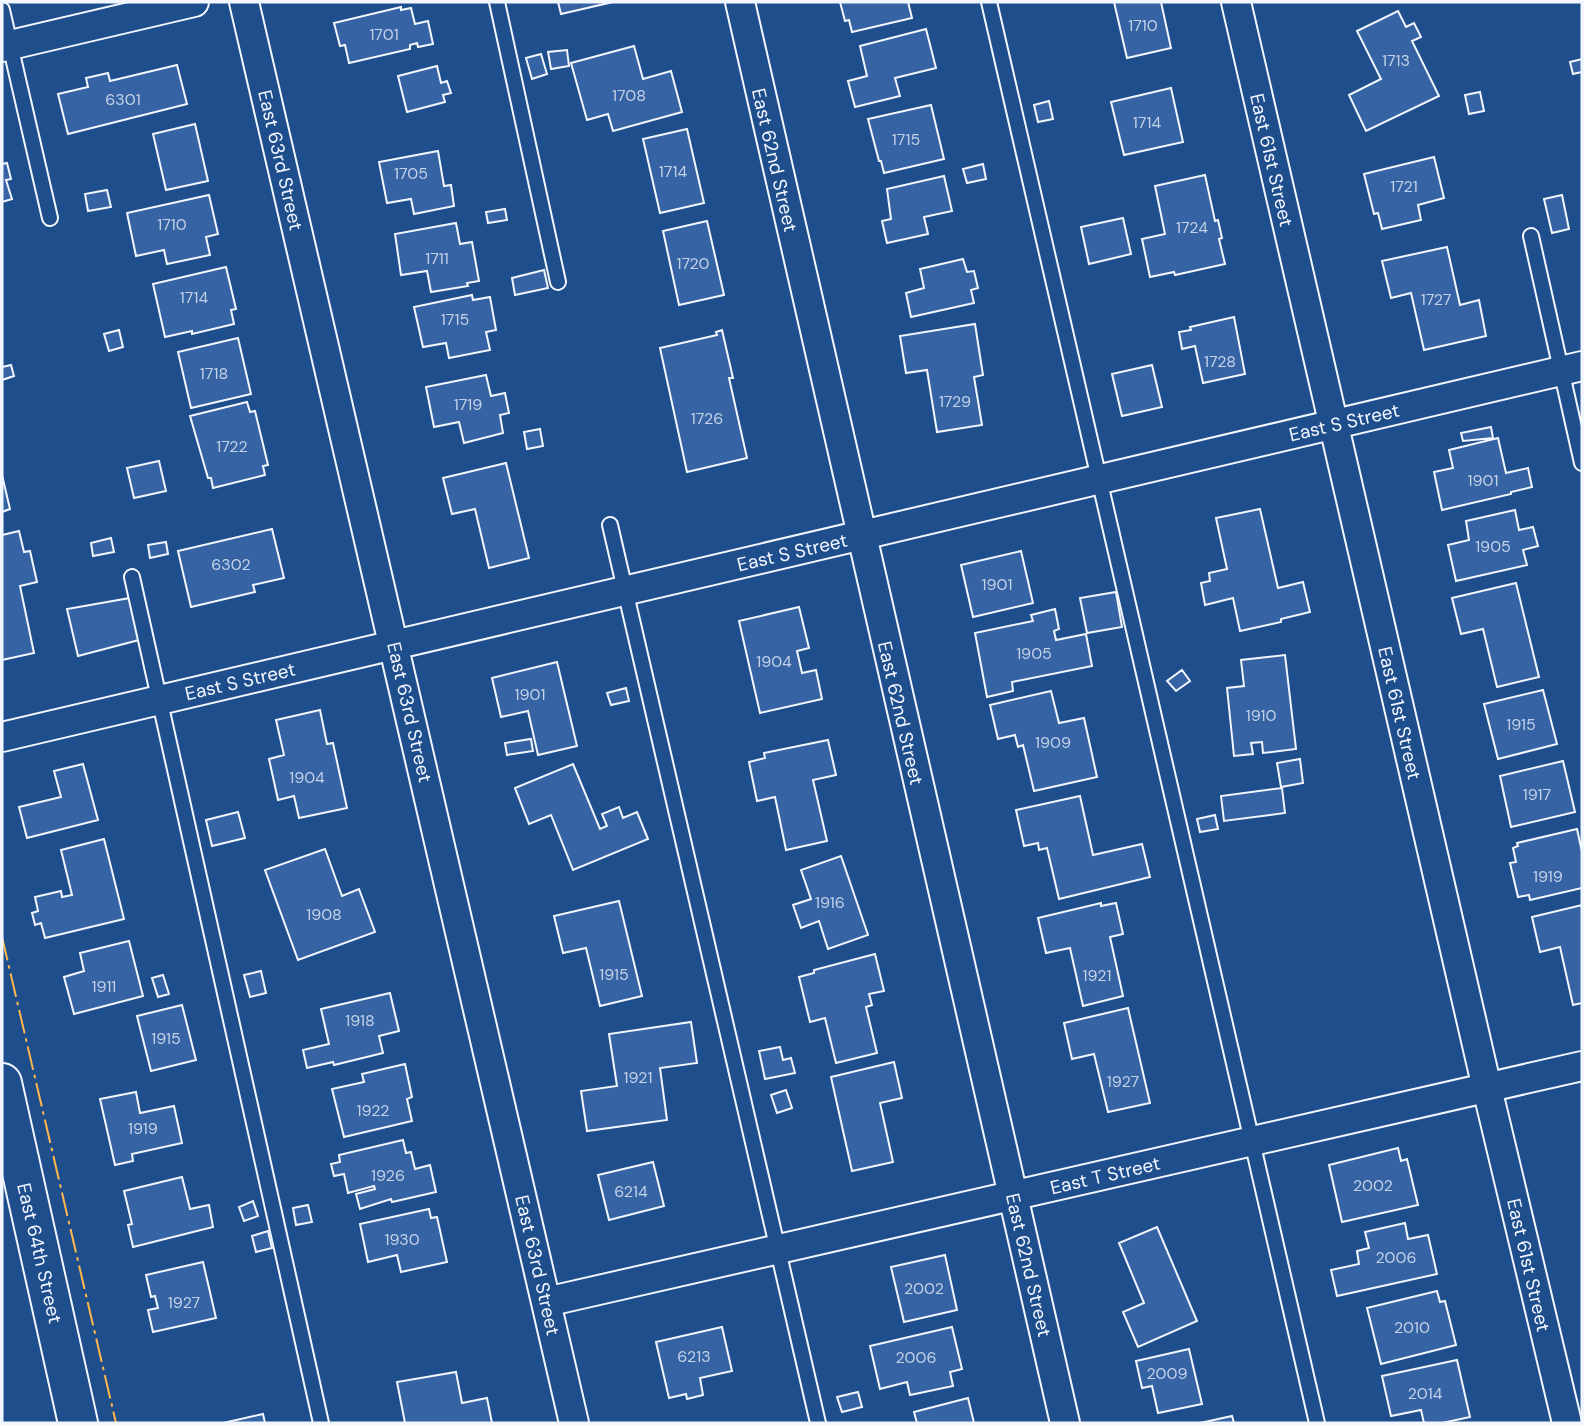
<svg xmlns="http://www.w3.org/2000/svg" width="1584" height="1425" font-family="'DM Sans',sans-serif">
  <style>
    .building { fill: #3563a3; stroke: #f2f6ff; stroke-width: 2 }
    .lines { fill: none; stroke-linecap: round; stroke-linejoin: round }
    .lane-casing { stroke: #f2f6ff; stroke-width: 18 }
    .street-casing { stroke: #f2f6ff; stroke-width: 32 }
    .secondary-casing { stroke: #f2f6ff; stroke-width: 42 }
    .lane { stroke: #1f4e8c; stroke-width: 14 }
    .street { stroke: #1f4e8c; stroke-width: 28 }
    .secondary { stroke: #1f4e8c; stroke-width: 38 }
    .power { stroke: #ffb74d; stroke-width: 2; stroke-dasharray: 24 5 3.5 5; stroke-linecap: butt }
    .labels { text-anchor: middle; stroke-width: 5; stroke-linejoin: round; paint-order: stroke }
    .number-label { font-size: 16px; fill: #c3d1e8 }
    .street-label { font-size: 19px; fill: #f2f6ff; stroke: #1f4e8c }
  </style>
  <rect width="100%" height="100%" fill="#1f4e8c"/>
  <path class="building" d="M 558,2 L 613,2 L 561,14 Z
    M 840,2 L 908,2 L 912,18 L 852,32 L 849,20 L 845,21 Z
    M 1114,2 L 1161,2 L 1171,48 L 1127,58 Z
    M 401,7 L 401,10 L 411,8 L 415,24 L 428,21 L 433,44 L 418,47 L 417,43 L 410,45 L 410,49 L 349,63 L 345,45 L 340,46 L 334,23 Z
    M 1398,11 L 1406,27 L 1414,23 L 1421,37 L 1412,41 L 1439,96 L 1366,131 L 1349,95 L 1381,79 L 1357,31 Z
    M 926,29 L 936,68 L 895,78 L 900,96 L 855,107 L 848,81 L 867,76 L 860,46 Z
    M 634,46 L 643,79 L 671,71 L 682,112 L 613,131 L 608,114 L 587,120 L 571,63 Z
    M 567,50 L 569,66 L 551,69 L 548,52 Z
    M 541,54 L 547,74 L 532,79 L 526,58 Z
    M 1582,59 L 1582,72 L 1573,74 L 1570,62 Z
    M 177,65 L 187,104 L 68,134 L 58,94 L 88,87 L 86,78 L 108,73 L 110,81 Z
    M 437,66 L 441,83 L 447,81 L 451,93 L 443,95 L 445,102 L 407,112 L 398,76 Z
    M 1171,88 L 1183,142 L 1124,155 L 1111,102 Z
    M 1480,92 L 1484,111 L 1469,114 L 1465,95 Z
    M 1049,101 L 1053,119 L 1038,122 L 1034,105 Z
    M 931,105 L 944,159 L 884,173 L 881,161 L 879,161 L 868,119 Z
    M 195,124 L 208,181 L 166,190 L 153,134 Z
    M 687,129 L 704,203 L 660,213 L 643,139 Z
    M 438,151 L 444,186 L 451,185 L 454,206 L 414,214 L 411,199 L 387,203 L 379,162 Z
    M 1434,157 L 1444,198 L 1418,205 L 1421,220 L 1382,229 L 1378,213 L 1374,214 L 1364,174 Z
    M 7,163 L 11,179 L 6,180 L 12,199 L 2,202 L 2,164 Z
    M 983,164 L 986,179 L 967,183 L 963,169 Z
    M 1205,175 L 1215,221 L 1218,220 L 1222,238 L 1219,239 L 1225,264 L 1175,275 L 1174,272 L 1150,277 L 1142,239 L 1165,234 L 1155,186 Z
    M 944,176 L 952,211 L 924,217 L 928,234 L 887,243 L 882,221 L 891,219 L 887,189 Z
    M 107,190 L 111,207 L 88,211 L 85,194 Z
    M 209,195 L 218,234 L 206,237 L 210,255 L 167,264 L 164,250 L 136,256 L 127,213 Z
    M 1562,195 L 1569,229 L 1552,233 L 1544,199 Z
    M 505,209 L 507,220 L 488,223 L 486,212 Z
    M 1123,218 L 1131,254 L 1089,264 L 1081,227 Z
    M 707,221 L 724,295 L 679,305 L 663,231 Z
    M 456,223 L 460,244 L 472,242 L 479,281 L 467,283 L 468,286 L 431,292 L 427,271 L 401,275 L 395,234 Z
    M 1447,247 L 1460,305 L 1479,300 L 1486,336 L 1424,350 L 1411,293 L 1391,298 L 1382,261 Z
    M 963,259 L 967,272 L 974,271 L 978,288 L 971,290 L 974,303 L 911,317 L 906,293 L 924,288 L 920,269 Z
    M 226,267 L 236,309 L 231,310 L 234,324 L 192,334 L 192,331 L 165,337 L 153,284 Z
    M 544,270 L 548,288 L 515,295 L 512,278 Z
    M 472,295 L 473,300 L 490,297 L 496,330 L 486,332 L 490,350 L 449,358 L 446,343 L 423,347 L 414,307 Z
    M 1234,317 L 1245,374 L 1203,383 L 1195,346 L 1182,349 L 1179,332 L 1191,330 L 1190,327 Z
    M 975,324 L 983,375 L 974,377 L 982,425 L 937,432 L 927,370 L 906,373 L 900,336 Z
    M 119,330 L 123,347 L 109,351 L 104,334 Z
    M 722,330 L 733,378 L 729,378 L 747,458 L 687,472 L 660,348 L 717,335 L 716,332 Z
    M 238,338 L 251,394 L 191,408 L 178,352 Z
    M 11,365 L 14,376 L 2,380 L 2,367 Z
    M 1152,365 L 1162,407 L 1122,416 L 1112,374 Z
    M 486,375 L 491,396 L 505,393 L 509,413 L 500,415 L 503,433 L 464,443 L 459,422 L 434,427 L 426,387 Z
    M 247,402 L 250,412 L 255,411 L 268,465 L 263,466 L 265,475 L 213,488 L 211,478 L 208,478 L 190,416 Z
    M 1491,427 L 1493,438 L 1463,441 L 1461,433 Z
    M 540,429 L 543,446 L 527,449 L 524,432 Z
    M 1498,438 L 1506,473 L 1528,468 L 1532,487 L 1511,492 L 1511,494 L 1442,510 L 1434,472 L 1453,468 L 1449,450 Z
    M 159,461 L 166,491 L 134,498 L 127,468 Z
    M 506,463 L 529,558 L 489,568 L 475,509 L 452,514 L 443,478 Z
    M 2,475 L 10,509 L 2,512 Z
    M 1260,509 L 1278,588 L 1303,582 L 1310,612 L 1281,619 L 1281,622 L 1240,631 L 1233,598 L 1205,605 L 1201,583 L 1210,581 L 1209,573 L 1227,569 L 1216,518 Z
    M 1515,510 L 1519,530 L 1533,527 L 1538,546 L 1523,550 L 1527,565 L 1456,581 L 1448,545 L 1469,540 L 1466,521 Z
    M 272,529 L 284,578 L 253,585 L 255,592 L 191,607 L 178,551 Z
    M 19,531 L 24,552 L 30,551 L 37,582 L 20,586 L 34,653 L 2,660 L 2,535 Z
    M 111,538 L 114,552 L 93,556 L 91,543 Z
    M 166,542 L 168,554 L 150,558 L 148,545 Z
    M 1021,551 L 1033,603 L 973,617 L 961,565 Z
    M 1516,583 L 1539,677 L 1497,687 L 1483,629 L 1461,634 L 1452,598 Z
    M 1116,592 L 1122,627 L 1087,633 L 1080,598 Z
    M 130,598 L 139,640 L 78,656 L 67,609 Z
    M 799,607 L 809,648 L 797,651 L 802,673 L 816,670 L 822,699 L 760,713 L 739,621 Z
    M 1055,609 L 1059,629 L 1054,631 L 1056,640 L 1086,634 L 1092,666 L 1012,682 L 1013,691 L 987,697 L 975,633 L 1033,621 L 1031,615 Z
    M 1285,655 L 1296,749 L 1263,753 L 1262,742 L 1251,743 L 1253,754 L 1234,756 L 1227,688 L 1244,686 L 1241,660 Z
    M 557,662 L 577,746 L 538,755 L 528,711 L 501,717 L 492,678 Z
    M 1182,670 L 1190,681 L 1176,691 L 1167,681 Z
    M 626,688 L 629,701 L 611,705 L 607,693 Z
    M 1543,690 L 1557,744 L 1498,759 L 1484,704 Z
    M 1051,691 L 1059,723 L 1084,718 L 1097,777 L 1034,791 L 1023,745 L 1018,747 L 1015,735 L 998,739 L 990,705 Z
    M 320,710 L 327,744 L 333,743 L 347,808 L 299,818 L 294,796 L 278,800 L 269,759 L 284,755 L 276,720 Z
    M 531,739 L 533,751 L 507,755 L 505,743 Z
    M 828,740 L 836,775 L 813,780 L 827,841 L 786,850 L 775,797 L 757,801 L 749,762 L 765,758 L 764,753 Z
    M 1300,759 L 1303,783 L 1281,787 L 1277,763 Z
    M 1563,761 L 1575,812 L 1511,827 L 1500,776 Z
    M 83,764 L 98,820 L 27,838 L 19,807 L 61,797 L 54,771 Z
    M 573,764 L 600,829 L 607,826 L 602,814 L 619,807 L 623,818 L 637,812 L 648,839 L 573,870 L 551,815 L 529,824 L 515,788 Z
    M 1282,788 L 1285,813 L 1224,821 L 1221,796 Z
    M 1080,796 L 1093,855 L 1142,844 L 1150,877 L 1059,899 L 1047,848 L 1039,850 L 1038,843 L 1024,846 L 1016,810 Z
    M 238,812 L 245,838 L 212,846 L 206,820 Z
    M 1215,815 L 1218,829 L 1200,832 L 1197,819 Z
    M 1577,829 L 1582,852 L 1582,888 L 1530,900 L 1529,895 L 1518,897 L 1510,863 L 1516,862 L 1513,848 L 1518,846 L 1517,843 Z
    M 104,839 L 124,919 L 45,938 L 41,923 L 35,925 L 32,913 L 38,911 L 35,897 L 61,891 L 62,897 L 72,895 L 61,850 Z
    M 325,849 L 342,896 L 359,889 L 375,932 L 298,960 L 265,870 Z
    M 841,856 L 868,935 L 828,949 L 819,921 L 801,928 L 793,905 L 811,899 L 801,870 Z
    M 619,901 L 642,996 L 600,1006 L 586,948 L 563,953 L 554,916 Z
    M 1101,903 L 1101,906 L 1116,903 L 1123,934 L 1110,937 L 1123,996 L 1083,1006 L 1070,948 L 1046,953 L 1038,918 Z
    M 1582,905 L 1582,1003 L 1573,1005 L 1560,947 L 1540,952 L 1532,917 Z
    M 129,941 L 143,996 L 74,1014 L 64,977 L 84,971 L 80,953 Z
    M 875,954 L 884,991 L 869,994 L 872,1005 L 866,1007 L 877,1053 L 836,1063 L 825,1018 L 810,1022 L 799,977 L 814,973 L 814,970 Z
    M 261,971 L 266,993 L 250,997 L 244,975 Z
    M 163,975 L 169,994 L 158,997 L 152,978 Z
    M 390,993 L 399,1031 L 379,1036 L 383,1053 L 334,1065 L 333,1062 L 307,1068 L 303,1050 L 329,1044 L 321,1009 Z
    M 182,1005 L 196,1060 L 151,1071 L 137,1016 Z
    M 1128,1008 L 1150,1103 L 1108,1112 L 1094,1054 L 1072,1059 L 1064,1023 Z
    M 691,1022 L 697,1063 L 660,1068 L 667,1120 L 587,1131 L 581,1091 L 617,1086 L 609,1034 Z
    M 780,1047 L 783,1060 L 791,1058 L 795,1073 L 765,1079 L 759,1051 Z
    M 894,1062 L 902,1098 L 880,1103 L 893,1162 L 852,1171 L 831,1077 Z
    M 405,1064 L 412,1097 L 407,1099 L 412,1121 L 344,1137 L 332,1089 L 364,1082 L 362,1074 Z
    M 786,1090 L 792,1108 L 777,1113 L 771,1095 Z
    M 136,1092 L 140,1113 L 174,1106 L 182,1143 L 132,1154 L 133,1161 L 115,1165 L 100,1099 Z
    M 403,1140 L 406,1153 L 411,1152 L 415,1169 L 430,1165 L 436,1192 L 392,1202 L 391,1199 L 360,1209 L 356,1194 L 375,1189 L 374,1186 L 348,1193 L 344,1174 L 334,1176 L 331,1164 L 340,1162 L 339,1155 Z
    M 1398,1148 L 1401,1161 L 1407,1159 L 1418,1205 L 1342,1222 L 1329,1165 Z
    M 653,1162 L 664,1206 L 609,1220 L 598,1175 Z
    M 182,1177 L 190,1209 L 209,1205 L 213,1227 L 133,1247 L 128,1225 L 132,1224 L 124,1191 Z
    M 253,1201 L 258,1216 L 244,1221 L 239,1207 Z
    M 308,1205 L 312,1222 L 296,1225 L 293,1208 Z
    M 429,1209 L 431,1218 L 437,1217 L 447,1262 L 401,1272 L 397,1255 L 368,1262 L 360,1224 Z
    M 1405,1223 L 1408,1239 L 1428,1235 L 1437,1274 L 1337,1296 L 1331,1270 L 1359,1264 L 1357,1251 L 1369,1248 L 1365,1232 Z
    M 1157,1227 L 1197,1321 L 1138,1347 L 1123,1312 L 1144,1303 L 1119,1243 Z
    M 268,1231 L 272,1248 L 256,1252 L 252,1236 Z
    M 945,1255 L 957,1310 L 904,1322 L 891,1267 Z
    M 203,1262 L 216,1318 L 153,1332 L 148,1310 L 158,1308 L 155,1296 L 151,1297 L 146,1275 Z
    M 1437,1291 L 1440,1302 L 1445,1301 L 1456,1345 L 1381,1364 L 1367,1308 Z
    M 722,1327 L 732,1371 L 700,1378 L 703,1395 L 687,1399 L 686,1394 L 669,1398 L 656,1342 Z
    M 952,1327 L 962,1369 L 950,1372 L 953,1386 L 910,1395 L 907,1382 L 880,1389 L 870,1346 Z
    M 1189,1349 L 1202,1404 L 1158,1413 L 1152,1386 L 1142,1388 L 1136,1361 Z
    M 1457,1360 L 1470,1417 L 1442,1423 L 1424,1423 L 1421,1410 L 1391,1416 L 1382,1376 Z
    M 456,1372 L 462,1403 L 487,1398 L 492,1423 L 405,1423 L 397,1382 Z
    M 858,1392 L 862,1407 L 842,1412 L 837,1397 Z
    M 968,1398 L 974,1423 L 917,1423 L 914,1412 Z
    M 263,1414 L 265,1423 L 223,1423 Z
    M 1232,1416 L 1234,1423 L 1200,1423 Z"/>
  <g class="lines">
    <g class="lane-casing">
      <path id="lane" d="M 497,2 L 558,282
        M 989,2 L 1317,1423
        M 2,10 L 50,218
        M 1531,236 L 1582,463
        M 610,525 L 818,1423
        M 132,577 L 321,1423"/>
    </g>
    <g class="street-casing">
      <path id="street" d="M 244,2 L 574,1423
        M 740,2 L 1065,1423
        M 1236,2 L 1487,1088 L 1567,1423
        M 2,47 L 194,2
        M 2,737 L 1582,366
        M 546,1302 L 1582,1066"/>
    </g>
    <g class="secondary-casing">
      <path id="secondary" d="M 2,1083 L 78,1423"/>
    </g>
    <use href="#lane" class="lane"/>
    <use href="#street" class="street"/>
    <use href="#secondary" class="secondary"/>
    <path class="power" d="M 2,937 L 116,1423"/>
  </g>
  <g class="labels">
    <g class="number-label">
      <text x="1143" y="31">1710</text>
      <text x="384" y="40">1701</text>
      <text x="1396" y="66">1713</text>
      <text x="629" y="101">1708</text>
      <text x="123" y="105">6301</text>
      <text x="1147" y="128">1714</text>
      <text x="906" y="145">1715</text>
      <text x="673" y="177">1714</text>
      <text x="411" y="179">1705</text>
      <text x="1404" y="192">1721</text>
      <text x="172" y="230">1710</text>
      <text x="1192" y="233">1724</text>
      <text x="437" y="264">1711</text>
      <text x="693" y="269">1720</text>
      <text x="194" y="303">1714</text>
      <text x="1436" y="305">1727</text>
      <text x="455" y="325">1715</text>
      <text x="1220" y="367">1728</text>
      <text x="214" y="379">1718</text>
      <text x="955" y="407">1729</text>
      <text x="468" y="410">1719</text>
      <text x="707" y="424">1726</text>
      <text x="232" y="452">1722</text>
      <text x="1483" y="486">1901</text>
      <text x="1493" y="552">1905</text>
      <text x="231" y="570">6302</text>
      <text x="997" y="590">1901</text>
      <text x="1034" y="659">1905</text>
      <text x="774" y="667">1904</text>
      <text x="530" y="700">1901</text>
      <text x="1261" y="721">1910</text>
      <text x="1521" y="730">1915</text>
      <text x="1053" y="748">1909</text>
      <text x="307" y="783">1904</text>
      <text x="1537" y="800">1917</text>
      <text x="1548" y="882">1919</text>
      <text x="830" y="908">1916</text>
      <text x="324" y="920">1908</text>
      <text x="614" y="980">1915</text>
      <text x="1097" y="981">1921</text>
      <text x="104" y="992">1911</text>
      <text x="360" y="1026">1918</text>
      <text x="166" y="1044">1915</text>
      <text x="638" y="1083">1921</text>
      <text x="1123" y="1087">1927</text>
      <text x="373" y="1116">1922</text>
      <text x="143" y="1134">1919</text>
      <text x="388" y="1181">1926</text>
      <text x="1373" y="1191">2002</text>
      <text x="631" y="1197">6214</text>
      <text x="402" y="1245">1930</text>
      <text x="1396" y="1263">2006</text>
      <text x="924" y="1294">2002</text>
      <text x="184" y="1308">1927</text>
      <text x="1412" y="1333">2010</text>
      <text x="694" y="1362">6213</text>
      <text x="916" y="1363">2006</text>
      <text x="1167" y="1379">2009</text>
      <text x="1425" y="1399">2014</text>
    </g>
    <g class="street-label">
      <text transform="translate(281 160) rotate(77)" y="7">East 63rd Street</text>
      <text transform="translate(775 160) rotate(77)" y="7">East 62nd Street</text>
      <text transform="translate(1272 160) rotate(77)" y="7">East 61st Street</text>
      <text transform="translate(1344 422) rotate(-13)" y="7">East S Street</text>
      <text transform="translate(792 552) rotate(-13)" y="7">East S Street</text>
      <text transform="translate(240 681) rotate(-13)" y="7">East S Street</text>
      <text transform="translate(410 712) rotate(77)" y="7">East 63rd Street</text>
      <text transform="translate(901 713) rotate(77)" y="7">East 62nd Street</text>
      <text transform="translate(1400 713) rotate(77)" y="7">East 61st Street</text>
      <text transform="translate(1105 1175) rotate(-13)" y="7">East T Street</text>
      <text transform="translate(40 1253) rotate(77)" y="7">East 64th Street</text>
      <text transform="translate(538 1265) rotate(77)" y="7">East 63rd Street</text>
      <text transform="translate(1029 1265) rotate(77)" y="7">East 62nd Street</text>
      <text transform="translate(1529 1265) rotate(77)" y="7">East 61st Street</text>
    </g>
  </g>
  <rect width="1584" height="1425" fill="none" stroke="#f2f6ff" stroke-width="7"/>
</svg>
